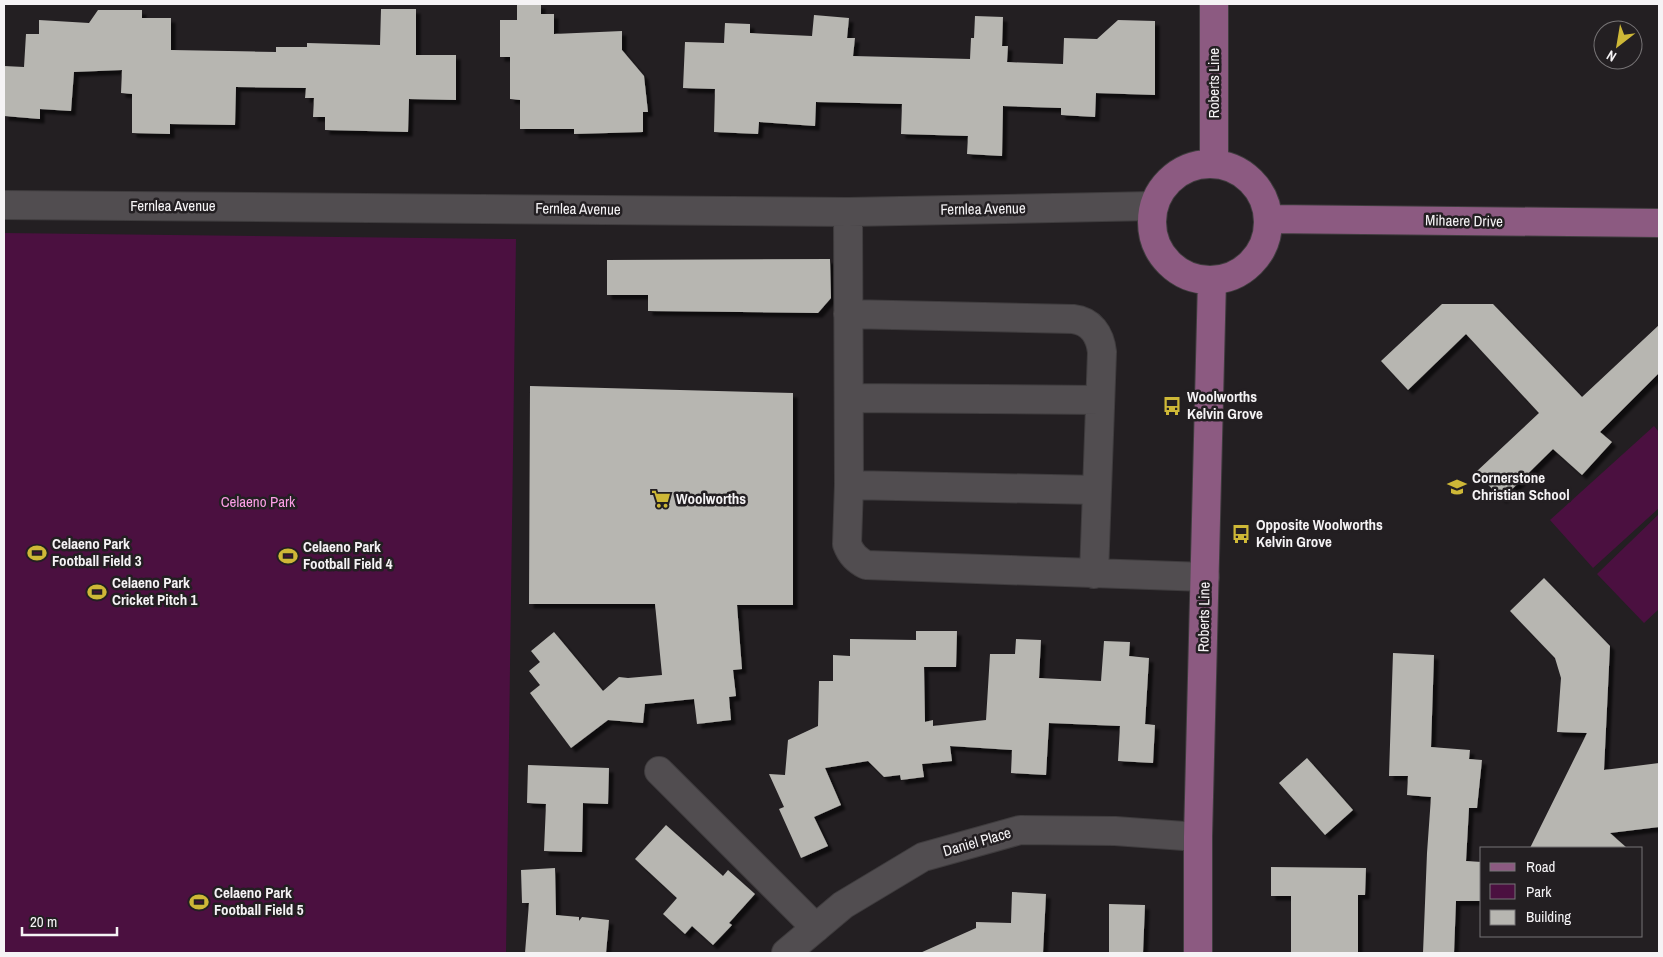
<svg xmlns="http://www.w3.org/2000/svg" width="1663" height="957" font-family="'Archivo Narrow',sans-serif">
  <style>
    .green { fill: #4b1040 }
    .building { fill: #b7b6b1; filter: url(#shadow) }
    .lines { fill: none; stroke-linecap: round; stroke-linejoin: round }
    .minor-casing { stroke: #3f3c3e; stroke-width: 30 }
    .major-casing { stroke: #3f3c3e; stroke-width: 30 }
    .minor { stroke: #514d50; stroke-width: 28 }
    .major { stroke: #8c5a81; stroke-width: 28 }
    .labels { text-anchor: middle; stroke-width: 5; stroke-linejoin: round; paint-order: stroke }
    .street-label { font-size: 15px; fill: #f5f3f5; stroke: #231f22 }
    .poi-label { font-size: 15px; font-weight: bold; fill: #f5f3f5; stroke: #231f22; text-anchor: start }
    .park-label { font-size: 15px; fill: #fc9fe6; stroke: #231f22 }
  </style>
  <defs>
    <filter id="shadow"><feDropShadow dx="4.5" dy="4.5" stdDeviation="1" flood-color="#0009"/></filter>
  </defs>
  <rect width="100%" height="100%" fill="#231f22"/>
  <path class="green" d="M 4,233 L 516,239 L 506,953 L 4,953 Z
    M 1654,426 L 1659,432 L 1659,508 L 1593,568 L 1550,520 Z
    M 1659,514 L 1659,609 L 1644,623 L 1597,574 Z"/>
  <path class="building" d="M 517,4 L 541,4 L 541,14 L 554,14 L 554,34 L 622,31 L 622,50 L 644,76 L 648,112 L 643,112 L 643,132 L 574,134 L 574,129 L 520,129 L 520,100 L 510,99 L 510,57 L 500,57 L 500,20 L 517,20 Z
    M 381,9 L 416,9 L 416,55 L 456,55 L 456,100 L 409,99 L 408,132 L 325,130 L 325,117 L 313,117 L 314,98 L 305,98 L 306,88 L 236,87 L 235,125 L 170,124 L 170,134 L 132,133 L 132,94 L 121,93 L 122,70 L 74,72 L 71,111 L 40,109 L 40,119 L 4,116 L 4,66 L 24,67 L 26,34 L 39,34 L 39,20 L 89,23 L 98,10 L 142,10 L 142,18 L 171,18 L 171,50 L 276,52 L 276,47 L 307,47 L 307,43 L 380,45 Z
    M 814,15 L 849,18 L 847,38 L 855,38 L 853,56 L 970,59 L 971,38 L 974,38 L 975,16 L 1003,17 L 1002,46 L 1008,46 L 1007,62 L 1063,64 L 1064,38 L 1097,39 L 1118,20 L 1155,21 L 1155,95 L 1096,93 L 1095,117 L 1061,115 L 1061,108 L 1003,106 L 1002,156 L 967,154 L 968,136 L 901,134 L 902,104 L 816,102 L 815,126 L 759,122 L 758,134 L 714,132 L 715,89 L 683,88 L 685,42 L 724,43 L 725,23 L 750,24 L 750,33 L 812,36 Z
    M 830,259 L 831,298 L 818,313 L 648,311 L 648,295 L 607,295 L 607,260 Z
    M 1442,304 L 1493,304 L 1582,397 L 1659,325 L 1659,373 L 1600,432 L 1612,442 L 1582,475 L 1553,449 L 1502,499 L 1476,472 L 1539,413 L 1466,334 L 1408,390 L 1381,361 Z
    M 530,386 L 793,393 L 793,605 L 737,605 L 742,669 L 733,670 L 736,696 L 729,697 L 731,720 L 697,724 L 694,699 L 645,704 L 643,723 L 608,720 L 571,748 L 530,693 L 540,685 L 529,671 L 540,662 L 531,651 L 554,632 L 603,691 L 619,677 L 628,678 L 662,675 L 655,604 L 529,604 Z
    M 1544,578 L 1610,646 L 1604,770 L 1659,763 L 1659,827 L 1610,833 L 1627,848 L 1530,848 L 1587,733 L 1557,732 L 1561,678 L 1555,658 L 1510,611 Z
    M 916,631 L 957,631 L 956,667 L 924,667 L 925,722 L 933,720 L 933,726 L 986,720 L 990,654 L 1015,654 L 1016,639 L 1041,640 L 1039,678 L 1101,681 L 1104,641 L 1130,642 L 1129,656 L 1149,658 L 1145,724 L 1155,725 L 1153,763 L 1118,761 L 1120,726 L 1049,723 L 1046,775 L 1011,773 L 1012,750 L 950,746 L 952,761 L 922,764 L 924,777 L 901,780 L 900,775 L 884,777 L 868,761 L 825,768 L 841,805 L 814,817 L 828,846 L 801,858 L 779,809 L 784,807 L 769,774 L 785,775 L 788,740 L 818,726 L 819,681 L 833,681 L 833,655 L 850,656 L 850,639 L 916,640 Z
    M 1393,653 L 1434,655 L 1431,747 L 1470,750 L 1469,759 L 1482,760 L 1477,808 L 1469,808 L 1466,861 L 1482,862 L 1482,901 L 1456,901 L 1454,953 L 1423,953 L 1427,853 L 1431,797 L 1407,795 L 1408,776 L 1389,776 Z
    M 1307,758 L 1353,810 L 1325,835 L 1279,783 Z
    M 528,765 L 609,768 L 608,804 L 583,803 L 582,852 L 544,851 L 546,804 L 527,803 Z
    M 666,825 L 723,876 L 728,870 L 755,894 L 729,923 L 732,925 L 713,945 L 692,926 L 685,934 L 663,914 L 677,898 L 635,859 Z
    M 1271,867 L 1366,868 L 1365,895 L 1358,895 L 1358,953 L 1291,953 L 1291,896 L 1271,896 Z
    M 555,868 L 556,915 L 579,917 L 579,921 L 582,917 L 609,920 L 606,953 L 525,953 L 529,903 L 522,903 L 521,870 Z
    M 1012,892 L 1046,894 L 1043,953 L 920,953 L 976,928 L 976,922 L 1011,923 Z
    M 1109,904 L 1145,905 L 1143,953 L 1109,953 Z"/>
  <g class="lines">
    <g class="minor-casing">
      <path id="minor" d="M 4,205 L 848,212 L 1153,206
        M 848,212 L 849,485 L 847,544 C 851,555 857,560 866,565 L 1205,577
        M 848,314 L 1073,319 C 1091,321 1100,334 1102,352 L 1094,574
        M 849,398 L 1100,400
        M 849,485 L 1097,490
        M 659,771 L 816,928
        M 786,953 L 843,905 L 923,857 L 1020,830 L 1115,831 L 1198,837"/>
    </g>
    <g class="major-casing">
      <path id="major" d="M 1214,163 L 1214,4
        M1152 222a58 58 0 1 1 116 0a58 58 0 1 1-116 0Z
        M 1268,219 L 1659,223
        M 1198,953 L 1198,837 L 1212,280"/>
    </g>
    <use href="#minor" class="minor"/>
    <use href="#major" class="major"/>
  </g>
  <defs>
    <g id="bus-bare" transform="scale(1.5)"><path d="M-5-6H5V4H4V6H2V4H-2V6H-4V4H-5ZM-3.5-4V0h7V-4ZM-3.5 1.2v1.5H-2V1.2ZM2 1.2v1.5H3.5V1.2Z" fill="#ceb837" stroke="#231f22" stroke-width="2.5" paint-order="stroke"/></g>
    <g id="school-bare" transform="scale(1.5)"><path d="M0-5L7-2L0 1L-7-2ZM-4 1L0 2.5L4 1V4Q0 6-4 4Z" fill="#ceb837" stroke="#231f22" stroke-width="2.5" paint-order="stroke"/></g>
    <g id="supermarket-bare" transform="scale(1.5)"><path d="M-6-5.5h2.5l.6 2H6L4.5 2H-2.5L-4.4-4H-6ZM-1.5 3.2a1.3 1.3 0 1 0 .1 0ZM3 3.2a1.3 1.3 0 1 0 .1 0Z" fill="#ceb837" stroke="#231f22" stroke-width="2.5" paint-order="stroke"/></g>
    <g id="stadium-bare" transform="scale(1.5)"><path d="M0-5a6.5 5 0 1 0 0 10a6.5 5 0 1 0 0-10ZM-3.5-1.8h7v3.6h-7Z" fill="#ceb837" stroke="#231f22" stroke-width="2.5" paint-order="stroke"/></g>
  </defs>
  <g fill-rule="evenodd">
    <use href="#bus-bare" x="1172" y="406"/>
    <use href="#school-bare" x="1457" y="487"/>
    <use href="#supermarket-bare" x="661" y="499"/>
    <use href="#bus-bare" x="1241" y="534"/>
    <use href="#stadium-bare" x="37" y="553"/>
    <use href="#stadium-bare" x="288" y="556"/>
    <use href="#stadium-bare" x="97" y="592"/>
    <use href="#stadium-bare" x="199" y="902"/>
  </g>
  <g class="labels">
    <g class="street-label">
      <text transform="translate(1214 83) rotate(-90)" y="5">Roberts Line</text>
      <text x="173" y="211">Fernlea Avenue</text>
      <text transform="translate(578 209) rotate(1)" y="5">Fernlea Avenue</text>
      <text transform="translate(983 209) rotate(-1)" y="5">Fernlea Avenue</text>
      <text transform="translate(1464 221) rotate(1)" y="5">Mihaere Drive</text>
      <text transform="translate(1204 617) rotate(-89)" y="5">Roberts Line</text>
      <text transform="translate(977 842) rotate(-16)" y="5">Daniel Place</text>
    </g>
    <g class="poi-label">
      <text x="1187" y="402">Woolworths<tspan x="1187" dy="17">Kelvin Grove</tspan></text>
      <text x="1472" y="483">Cornerstone<tspan x="1472" dy="17">Christian School</tspan></text>
      <text x="676" y="504">Woolworths</text>
      <text x="1256" y="530">Opposite Woolworths<tspan x="1256" dy="17">Kelvin Grove</tspan></text>
      <text x="52" y="549">Celaeno Park<tspan x="52" dy="17">Football Field 3</tspan></text>
      <text x="303" y="552">Celaeno Park<tspan x="303" dy="17">Football Field 4</tspan></text>
      <text x="112" y="588">Celaeno Park<tspan x="112" dy="17">Cricket Pitch 1</tspan></text>
      <text x="214" y="898">Celaeno Park<tspan x="214" dy="17">Football Field 5</tspan></text>
    </g>
    <g class="park-label">
      <text x="258" y="507">Celaeno Park</text>
    </g>
  </g>
  <rect width="1663" height="957" fill="none" stroke="#f5f3f5" stroke-width="10"/>
  <rect x="1480" y="847" width="162" height="90" fill="#231f22" stroke="#777476"/>
  <rect x="1490" y="863" width="25" height="8" fill="#8c5a81" stroke="#777476"/>
  <text x="1526" y="872" font-size="15" fill="#f5f3f5">Road</text>
  <rect x="1490" y="884" width="25" height="15" fill="#4b1040" stroke="#777476"/>
  <text x="1526" y="897" font-size="15" fill="#f5f3f5">Park</text>
  <rect x="1490" y="910" width="25" height="15" fill="#b7b6b1" stroke="#777476"/>
  <text x="1526" y="922" font-size="15" fill="#f5f3f5">Building</text>
  <g transform="translate(1618 45) rotate(211)"><circle r="24" fill="#231f22" stroke="#777476"/>
  <path d="M0-4L9 19L0 12L-9 19Z" fill="#ceb837"/>
  <text y="-8" font-size="14" font-weight="bold" text-anchor="middle" fill="#f5f3f5">N</text>
  </g>
  <path d="M22 927v8h95v-8" fill="none" stroke="#f5f3f5" stroke-width="2.5"/>
  <text x="30" y="927" font-size="15" fill="#f5f3f5" stroke="#231f22" stroke-width="4" paint-order="stroke">20 m</text>
</svg>
